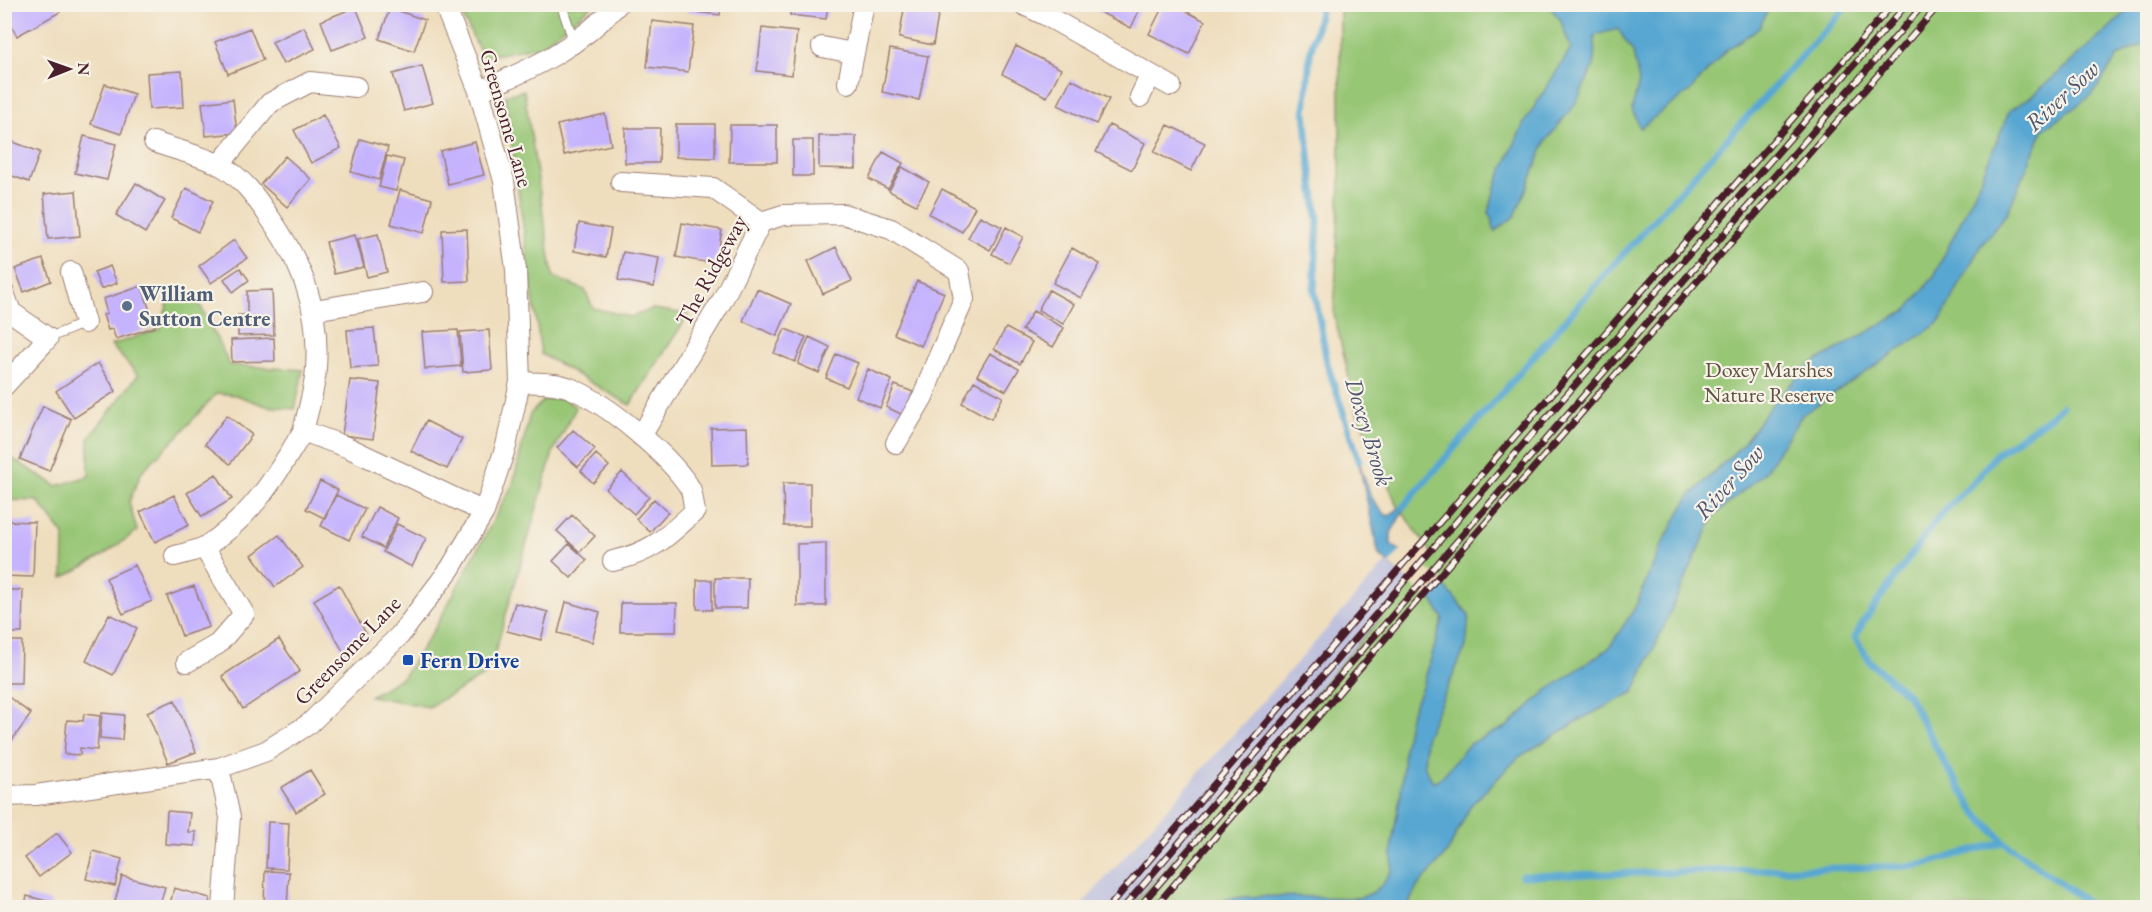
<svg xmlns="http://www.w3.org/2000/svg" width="2152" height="912" font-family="'EB Garamond',serif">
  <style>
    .industrial { fill: #c0c2dd }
    .green { fill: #97c674; stroke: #707250; stroke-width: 1.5 }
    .water { fill: #59a7d2; stroke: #52637e; stroke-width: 1.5 }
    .pier { fill: #efdebe }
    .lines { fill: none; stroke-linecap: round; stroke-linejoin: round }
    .stream { stroke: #59a7d2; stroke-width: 7 }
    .building { fill: #c5b3fe }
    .service-casing { stroke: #9c7e74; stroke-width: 11 }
    .minor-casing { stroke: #9c7e74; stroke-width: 22 }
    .service { stroke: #fff; stroke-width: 9 }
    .minor { stroke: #fff; stroke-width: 20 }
    .rail-casing { stroke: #4a1f2b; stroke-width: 7 }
    .rail { stroke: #f7f3e8; stroke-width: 4.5; stroke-dasharray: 14; stroke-linecap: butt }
    .service-dot { fill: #5c6f8a; stroke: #f7f3e8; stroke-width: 2 }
    .transit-dot { fill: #1a4fb4; stroke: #f7f3e8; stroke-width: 2 }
    .labels { text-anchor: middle; stroke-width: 4.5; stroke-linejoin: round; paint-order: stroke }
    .street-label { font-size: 22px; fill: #4a1f2b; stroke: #f7f3e8 }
    .service-label { font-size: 22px; font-weight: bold; fill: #4e5e75; stroke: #f7f3e8; text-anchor: start }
    .park-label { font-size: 22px; fill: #615141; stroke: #f7f3e8 }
    .transit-label { font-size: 22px; font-weight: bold; fill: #164399; stroke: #f7f3e8; text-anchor: start }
    .water-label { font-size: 24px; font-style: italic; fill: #50556e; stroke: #f7f3e8 }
  </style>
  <rect width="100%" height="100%" fill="#f7f3e8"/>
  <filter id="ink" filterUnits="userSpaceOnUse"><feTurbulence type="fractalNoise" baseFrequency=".0167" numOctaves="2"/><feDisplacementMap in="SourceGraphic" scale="12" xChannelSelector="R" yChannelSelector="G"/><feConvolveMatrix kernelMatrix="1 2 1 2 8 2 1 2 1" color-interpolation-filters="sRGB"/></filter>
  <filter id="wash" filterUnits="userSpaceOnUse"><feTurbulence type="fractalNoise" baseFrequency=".008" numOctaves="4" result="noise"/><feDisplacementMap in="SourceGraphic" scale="24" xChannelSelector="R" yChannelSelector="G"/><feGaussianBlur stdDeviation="1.35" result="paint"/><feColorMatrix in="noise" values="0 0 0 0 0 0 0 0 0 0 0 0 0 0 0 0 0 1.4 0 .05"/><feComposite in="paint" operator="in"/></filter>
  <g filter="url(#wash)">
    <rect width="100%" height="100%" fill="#efdebe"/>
    <path class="industrial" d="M 1388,560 L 1432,600 L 1177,907 L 1079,908 Z"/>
    <path class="green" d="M 457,5 L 593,5 L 541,46 L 483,57 Z
      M 1340,5 L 2147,5 L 2147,907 L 1130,908 L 1434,556 L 1397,505 L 1357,412 L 1334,314 L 1340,180 Z
      M 524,90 L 553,277 L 585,290 L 593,308 L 631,317 L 653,309 L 689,314 L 630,405 L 541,354 L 505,96 Z
      M 170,296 L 196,297 L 230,365 L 303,370 L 295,409 L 266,406 L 236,395 L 217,393 L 178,436 L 142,471 L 129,502 L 137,531 L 102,556 L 63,578 L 64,535 L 38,501 L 5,500 L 5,454 L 57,486 L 89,476 L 89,438 L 138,375 L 111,345 L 160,329 Z
      M 564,398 L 576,408 L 553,452 L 489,673 L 429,707 L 370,696 L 403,677 L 435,628 L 513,484 L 530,414 L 544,400 Z"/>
    <path class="water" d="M 1548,5 L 1770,5 L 1759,28 L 1726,50 L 1691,90 L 1640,128 L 1632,109 L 1639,82 L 1633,52 L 1618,29 L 1595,35 L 1594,65 L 1576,103 L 1546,141 L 1515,216 L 1495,231 L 1489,213 L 1495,187 L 1524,123 L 1571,49 L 1560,19 Z
      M 2133,5 L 2147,5 L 2147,43 L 2118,56 L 2092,95 L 2043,130 L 2007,213 L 1980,247 L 1939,323 L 1802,415 L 1764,473 L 1714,516 L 1634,692 L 1583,718 L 1519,757 L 1471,805 L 1447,853 L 1417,887 L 1407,907 L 1197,908 C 1229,889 1320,899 1360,898 L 1374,892 L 1384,883 L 1392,870 L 1392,843 L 1401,792 L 1404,748 L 1410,716 L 1423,685 L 1443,618 L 1432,600 L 1379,555 L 1356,451 C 1364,473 1368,504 1388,516 L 1409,501 L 1391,533 L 1391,544 L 1442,583 L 1469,615 L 1466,646 L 1426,736 L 1424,765 L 1433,782 L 1442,777 L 1469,744 L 1508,726 L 1546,691 L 1609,648 L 1635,608 L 1660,548 L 1689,497 L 1742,445 L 1770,407 L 1809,365 L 1907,310 L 1934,276 L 1974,194 L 2010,110 L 2031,97 L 2104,33 Z"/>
    <path class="pier" d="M 1402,549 L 1444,582 L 1429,600 L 1389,564 Z"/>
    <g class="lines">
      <path class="stream" d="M 1322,4 L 1310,54 L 1305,111 L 1310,164 L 1318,220 L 1314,289 L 1327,363 L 1359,461
        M 2062,406 L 2050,417 L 1996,454 L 1980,475 L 1937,519 L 1863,622 L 1855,638 L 1871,663 L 1908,695 L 1945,764 L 1975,812 L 2004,842 L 2093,907
        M 1403,507 L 1600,280 L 1849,4
        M 1522,876 L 1917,866 L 2004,842"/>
    </g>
    <g id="blocks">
      <path class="building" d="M 4,4 L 56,4 L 60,12 L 17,36 L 4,13 Z
        M 687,4 L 721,4 L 720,15 L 686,11 Z
        M 791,4 L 828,4 L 826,19 L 790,15 Z
        M 905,4 L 940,4 L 933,45 L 899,38 Z
        M 1093,4 L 1142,4 L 1131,28 L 1092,8 Z
        M 1164,4 L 1172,4 L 1205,21 L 1189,54 L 1149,34 Z
        M 356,7 L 368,37 L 332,50 L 321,21 Z
        M 390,8 L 425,20 L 414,51 L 379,39 Z
        M 652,21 L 694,26 L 688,72 L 647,67 Z
        M 304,27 L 315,49 L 283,64 L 272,42 Z
        M 250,28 L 263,60 L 228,74 L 215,42 Z
        M 762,28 L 797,32 L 792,75 L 757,71 Z
        M 1016,46 L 1061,69 L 1047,97 L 1002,74 Z
        M 890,49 L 928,56 L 919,100 L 882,92 Z
        M 422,66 L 433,103 L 404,111 L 393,74 Z
        M 182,71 L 184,107 L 149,109 L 147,73 Z
        M 1071,79 L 1109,99 L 1096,124 L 1058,105 Z
        M 105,84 L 134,94 L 121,134 L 91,124 Z
        M 233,99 L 237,133 L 206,136 L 202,103 Z
        M 605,114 L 611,145 L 564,155 L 557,125 Z
        M 323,115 L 341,148 L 311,163 L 294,130 Z
        M 676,124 L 715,124 L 715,158 L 676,157 Z
        M 730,125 L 777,125 L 777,162 L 729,162 Z
        M 1109,125 L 1145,143 L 1132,170 L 1096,152 Z
        M 1168,125 L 1205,143 L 1191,171 L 1154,152 Z
        M 625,128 L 660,128 L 659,163 L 625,163 Z
        M 84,136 L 116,144 L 107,180 L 75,173 Z
        M 819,136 L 856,136 L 856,169 L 819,168 Z
        M 5,139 L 40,152 L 29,182 L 4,173 Z
        M 360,139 L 388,147 L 379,180 L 351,172 Z
        M 793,140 L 813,140 L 813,176 L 793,176 Z
        M 475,142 L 484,175 L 448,184 L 440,151 Z
        M 883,152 L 903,163 L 888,189 L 869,179 Z
        M 285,156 L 311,179 L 287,207 L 261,184 Z
        M 387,156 L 404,160 L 396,191 L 379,187 Z
        M 902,167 L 929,182 L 916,205 L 889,191 Z
        M 136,183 L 165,201 L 145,233 L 116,215 Z
        M 186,188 L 213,201 L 198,232 L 171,218 Z
        M 942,189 L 975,207 L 962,232 L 929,214 Z
        M 400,190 L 432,199 L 424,233 L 391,224 Z
        M 76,191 L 80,236 L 48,239 L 44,194 Z
        M 980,216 L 1002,227 L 990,250 L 968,238 Z
        M 579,223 L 611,229 L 606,257 L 574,251 Z
        M 682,223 L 722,230 L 716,264 L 676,257 Z
        M 1006,227 L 1023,237 L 1009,263 L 992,254 Z
        M 467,229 L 469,281 L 444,282 L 442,230 Z
        M 378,234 L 387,272 L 367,277 L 358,239 Z
        M 355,235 L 364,267 L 334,274 L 326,242 Z
        M 234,240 L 247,258 L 211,283 L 199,266 Z
        M 836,247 L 852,281 L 823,294 L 808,261 Z
        M 1072,248 L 1100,264 L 1081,298 L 1053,283 Z
        M 623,252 L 659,258 L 654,287 L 618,280 Z
        M 43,259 L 51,281 L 24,292 L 15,269 Z
        M 110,266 L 117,283 L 101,289 L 94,272 Z
        M 240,268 L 249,280 L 233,292 L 224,279 Z
        M 917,281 L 944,293 L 921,346 L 894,334 Z
        M 142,286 L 155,327 L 116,339 L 112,329 L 108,330 L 103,315 L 107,314 L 103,299 Z
        M 757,289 L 791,304 L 777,336 L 743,321 Z
        M 272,290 L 274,335 L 238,336 L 238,315 L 247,315 L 247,291 Z
        M 1049,290 L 1074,304 L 1063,324 L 1038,310 Z
        M 1033,311 L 1064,328 L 1053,347 L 1022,330 Z
        M 374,328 L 378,366 L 350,368 L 347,330 Z
        M 1006,328 L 1032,342 L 1020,364 L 994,349 Z
        M 785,329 L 806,337 L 795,362 L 774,353 Z
        M 458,330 L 461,366 L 425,369 L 422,332 Z
        M 489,330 L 492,370 L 463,372 L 460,332 Z
        M 809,337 L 830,347 L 819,373 L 798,364 Z
        M 274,338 L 275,361 L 232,362 L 231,340 Z
        M 990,353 L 1019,369 L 1006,391 L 977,375 Z
        M 836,354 L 858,363 L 847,387 L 826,378 Z
        M 98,363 L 116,391 L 74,418 L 56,391 Z
        M 868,369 L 892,380 L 880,408 L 856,397 Z
        M 350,380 L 380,383 L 373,439 L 342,435 Z
        M 974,381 L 1003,397 L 991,419 L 962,403 Z
        M 895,385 L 913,392 L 903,415 L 886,407 Z
        M 43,406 L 71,419 L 49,471 L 20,459 Z
        M 227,415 L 252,435 L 230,464 L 205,444 Z
        M 426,421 L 462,439 L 447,469 L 411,451 Z
        M 747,427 L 748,464 L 712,465 L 711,428 Z
        M 573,430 L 595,449 L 578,467 L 557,448 Z
        M 596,454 L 609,466 L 593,483 L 581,471 Z
        M 622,472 L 649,497 L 634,514 L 606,489 Z
        M 216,474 L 232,499 L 202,517 L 187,493 Z
        M 320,481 L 338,490 L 324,518 L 306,509 Z
        M 783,483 L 810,483 L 810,526 L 784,526 Z
        M 174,495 L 189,525 L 155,542 L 140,512 Z
        M 336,495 L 365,509 L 349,540 L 321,526 Z
        M 654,499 L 668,512 L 650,532 L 636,519 Z
        M 377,507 L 398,518 L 383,548 L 362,537 Z
        M 572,515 L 595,536 L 580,552 L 557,531 Z
        M 4,521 L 35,522 L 33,577 L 4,576 Z
        M 397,524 L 426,538 L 412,567 L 383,552 Z
        M 279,535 L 303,567 L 275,587 L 252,555 Z
        M 826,543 L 826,606 L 797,606 L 797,544 Z
        M 569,544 L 587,560 L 571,578 L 553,561 Z
        M 135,565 L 152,601 L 123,614 L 106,578 Z
        M 715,578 L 748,578 L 747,608 L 715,608 Z
        M 697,580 L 712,580 L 712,610 L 697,609 Z
        M 339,585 L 369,639 L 344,653 L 314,600 Z
        M 194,586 L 209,627 L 182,636 L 167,596 Z
        M 4,590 L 23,590 L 22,633 L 4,633 Z
        M 566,602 L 600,612 L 592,642 L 558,633 Z
        M 515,603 L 548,612 L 541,640 L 507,631 Z
        M 621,603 L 677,603 L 676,632 L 620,632 Z
        M 109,614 L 137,628 L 113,675 L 86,661 Z
        M 279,639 L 300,671 L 243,709 L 222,676 Z
        M 4,641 L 22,641 L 21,683 L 4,683 Z
        M 6,695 L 31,714 L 8,746 L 4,743 Z
        M 175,700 L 196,752 L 168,763 L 147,712 Z
        M 102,713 L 124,715 L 122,740 L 100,738 Z
        M 84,714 L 100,716 L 97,750 L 80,748 L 80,755 L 64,754 L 67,720 L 83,721 Z
        M 310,770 L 325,794 L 296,812 L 281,788 Z
        M 167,811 L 190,813 L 188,832 L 196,832 L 195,846 L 165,844 Z
        M 268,822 L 289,823 L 287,869 L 266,868 Z
        M 57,833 L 72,852 L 39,877 L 25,858 Z
        M 93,851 L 122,859 L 115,886 L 86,879 Z
        M 265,871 L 289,872 L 287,908 L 264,908 Z
        M 122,876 L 165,887 L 159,908 L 139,908 L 115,901 Z
        M 174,888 L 210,898 L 208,908 L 169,908 Z
        M 27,896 L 51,902 L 50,908 L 24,908 Z"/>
    </g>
  </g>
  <g filter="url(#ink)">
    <use href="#blocks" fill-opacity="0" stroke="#9c7e74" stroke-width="1.5"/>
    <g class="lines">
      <g class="service-casing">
        <path id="service" d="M 561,4 L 574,42
          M 48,338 L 85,323"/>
      </g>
      <g class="minor-casing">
        <path id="minor" d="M 1022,4 L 1045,15 L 1171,86
          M 822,47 L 853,53
          M 848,83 L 864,4
          M 479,91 C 531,70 580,46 618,4
          M 1140,97 L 1150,76
          M 154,142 C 175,150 200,155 220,165 C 243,178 255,196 270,218 C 303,265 320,310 316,368 C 315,389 308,410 303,431 L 349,448 L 484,512
          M 219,165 L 270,103 L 310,82 L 356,87
          M 621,182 L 713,188 L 761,222
          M 71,272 L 85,323
          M 4,293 L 11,312 L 48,338 L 4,386
          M 314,310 L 423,292
          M 520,382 C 535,383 556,382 570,388 C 607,403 669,455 690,488 C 693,494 693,504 695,511 C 666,538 652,552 613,561
          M 641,436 L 723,299 L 761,222 L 783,215 L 843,214 L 891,229 L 959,271 L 964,299 L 935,365 L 923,397 L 896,443
          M 175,556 C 185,553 197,551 206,546 C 251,518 277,475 303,431
          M 187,662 L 218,644 L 244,614 L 204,547
          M 219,768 L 230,817 L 223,908
          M 4,796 L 36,795 L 219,768 L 266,751 L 309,724 L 400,635 L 450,569 L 484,512 L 506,446 L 520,382 L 516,270 L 504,181 L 479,91 L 444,4"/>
      </g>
      <use href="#service" class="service"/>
      <use href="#minor" class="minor"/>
      <g class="rail-casing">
        <path id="rail" d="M 1108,908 L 1397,571 L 1893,4
          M 1123,908 L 1421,562 L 1907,4
          M 1138,908 L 1924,4
          M 1154,908 L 1438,577 L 1940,4"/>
      </g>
      <use href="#rail" class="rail"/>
    </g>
  </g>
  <circle class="service-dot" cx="127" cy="306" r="6"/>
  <rect class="transit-dot" x="402" y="654" width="12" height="12" rx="3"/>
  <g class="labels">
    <g class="street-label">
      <text transform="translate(507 118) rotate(74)" y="8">Greensome Lane</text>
      <text transform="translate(711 270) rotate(-61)" y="8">The Ridgeway</text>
      <text transform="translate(347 650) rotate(-46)" y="8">Greensome Lane</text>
    </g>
    <g class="service-label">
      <text x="139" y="301">William<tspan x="139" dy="25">Sutton Centre</tspan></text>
    </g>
    <g class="park-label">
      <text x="1769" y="377">Doxey Marshes<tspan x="1769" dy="25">Nature Reserve</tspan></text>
    </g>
    <g class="transit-label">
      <text x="420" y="668">Fern Drive</text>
    </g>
    <g class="water-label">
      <text transform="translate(2062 96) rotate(-43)" y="8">River Sow</text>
      <text transform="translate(1369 432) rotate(73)" y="8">Doxey Brook</text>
      <text transform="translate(1729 482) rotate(-48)" y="8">River Sow</text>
    </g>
  </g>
  <rect width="2152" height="912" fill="none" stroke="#f7f3e8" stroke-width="24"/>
  <g transform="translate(69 69) rotate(89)" stroke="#f7f3e8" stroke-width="4.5" paint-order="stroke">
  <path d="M0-4.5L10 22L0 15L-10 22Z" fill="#4a1f2b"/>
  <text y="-9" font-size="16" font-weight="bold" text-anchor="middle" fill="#4a1f2b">N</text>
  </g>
</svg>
